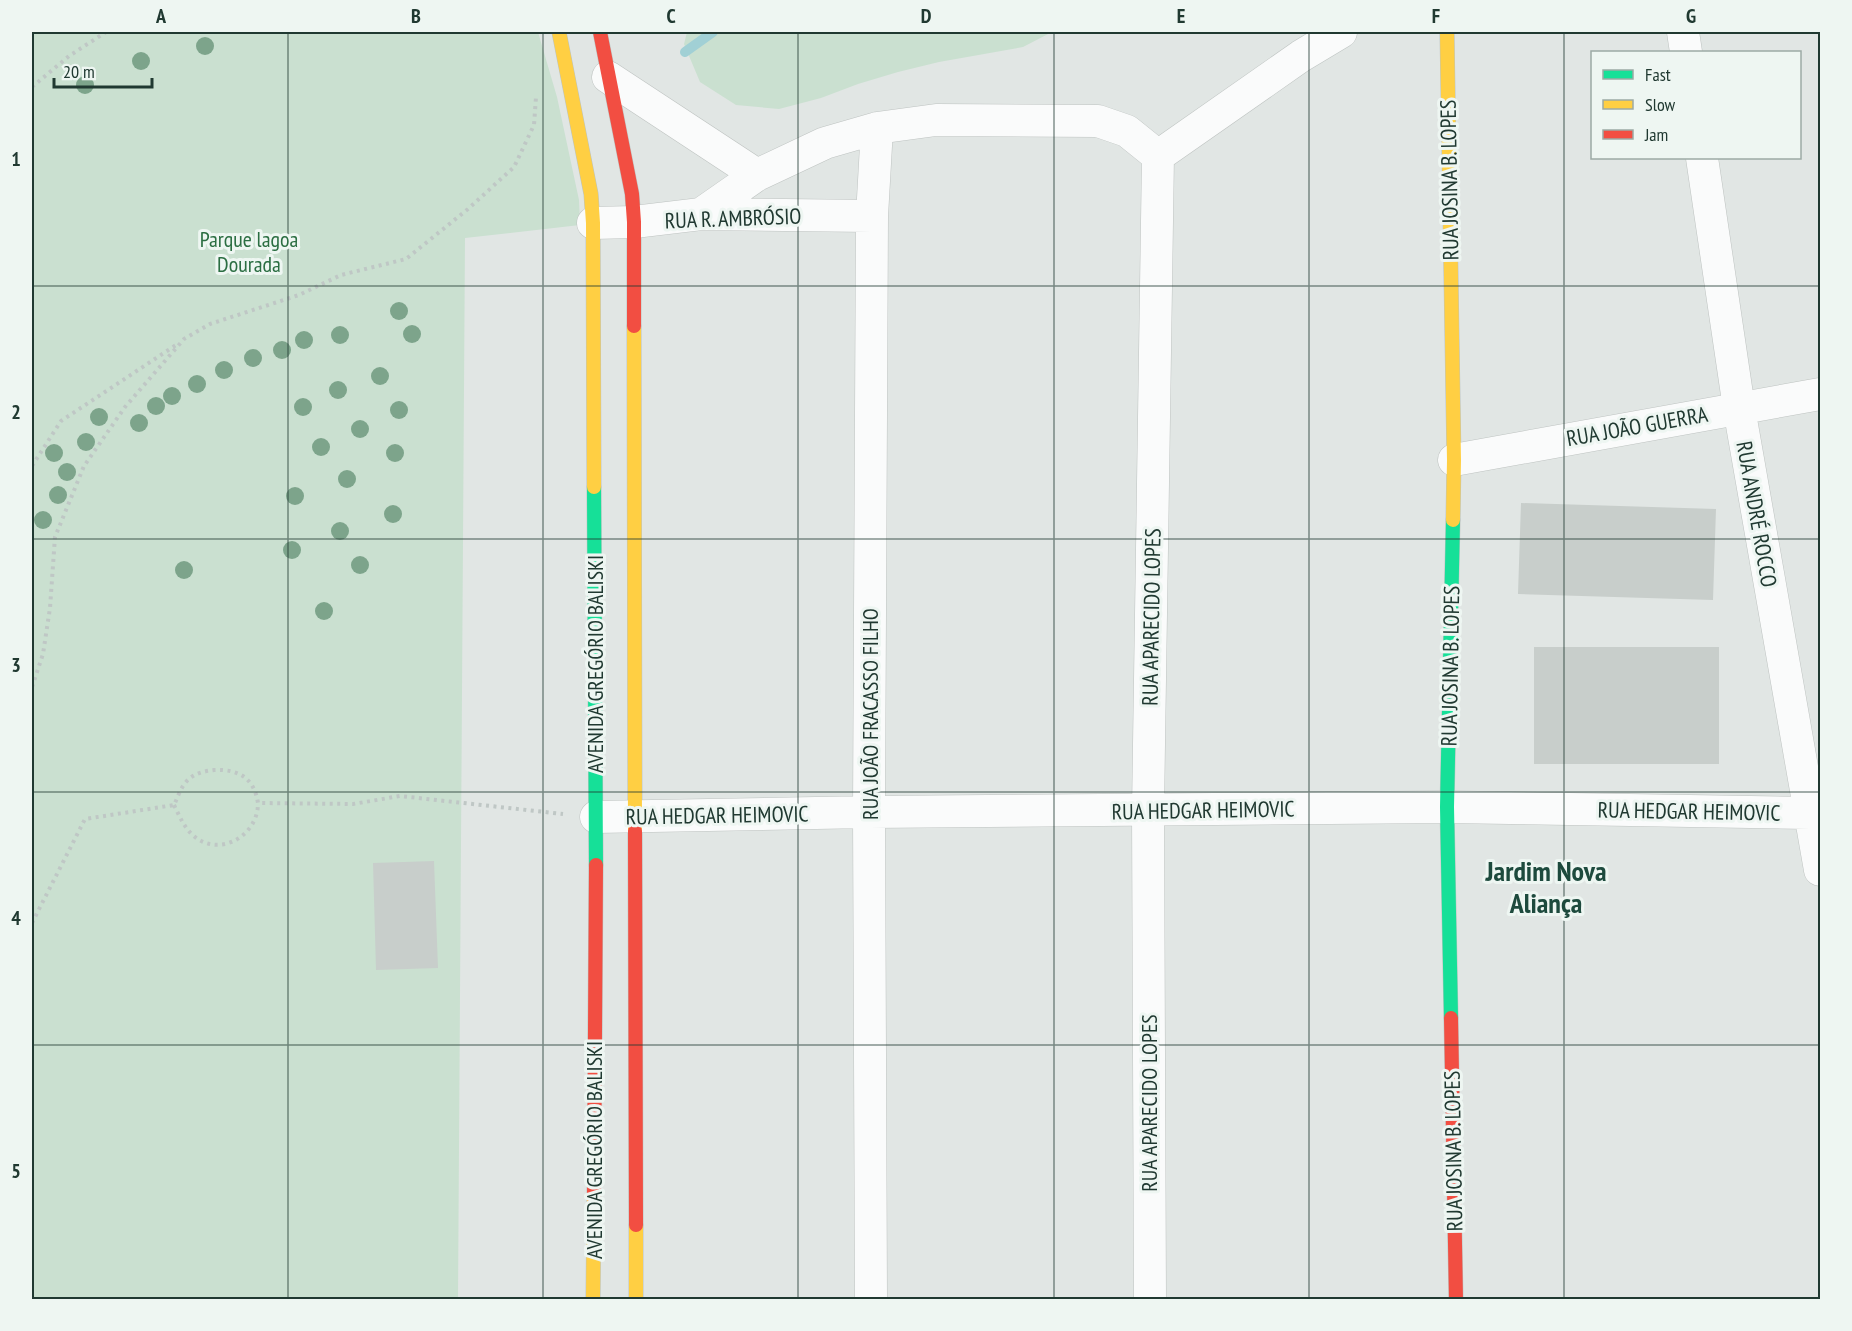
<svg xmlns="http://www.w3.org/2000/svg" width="1852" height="1331" font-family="'PT Sans Narrow',sans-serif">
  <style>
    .green { fill: #cae0d0 }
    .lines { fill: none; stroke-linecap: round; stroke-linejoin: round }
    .stream { stroke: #a1d0d5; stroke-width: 10 }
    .building { fill: #c8cecb }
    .street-casing { stroke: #bec3c1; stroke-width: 33 }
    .fast-casing { stroke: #bdc4c1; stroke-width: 15 }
    .slow-casing { stroke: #bdc4c1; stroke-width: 15 }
    .jam-casing { stroke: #bdc4c1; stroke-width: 15 }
    .path { stroke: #bfc7c5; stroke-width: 4; stroke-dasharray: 3 4.5; stroke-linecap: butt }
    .street { stroke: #fafbfb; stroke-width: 32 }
    .fast { stroke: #16e098; stroke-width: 14 }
    .slow { stroke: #ffcf43; stroke-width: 14 }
    .jam { stroke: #f24e42; stroke-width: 14 }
    .tree { fill: #7da48b }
    .grid { fill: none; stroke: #203931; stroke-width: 1.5; stroke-opacity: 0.55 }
    .labels { text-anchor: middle; stroke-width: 6; stroke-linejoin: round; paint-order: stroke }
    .street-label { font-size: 22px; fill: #203931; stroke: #eef6f2 }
    .park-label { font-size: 22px; fill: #2b6e42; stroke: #eef6f2 }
    .district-label { font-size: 28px; font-weight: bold; fill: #1d4a3d; stroke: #eef6f2 }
    .neatline { fill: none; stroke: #203931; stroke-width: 2 }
    .grid-label { font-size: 20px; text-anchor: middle; font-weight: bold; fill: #203931 }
  </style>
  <rect width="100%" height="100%" fill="#e1e6e4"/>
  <path class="green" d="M 32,32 L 538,32 L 557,97 L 579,200 L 580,225 L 465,238 L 458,1299 L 32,1299 Z
    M 687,32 L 1052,32 L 1023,47 L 939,62 L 898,72 L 858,84 L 821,98 L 779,109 L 736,105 L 700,82 L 684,44 Z"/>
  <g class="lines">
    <path class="stream" d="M 685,52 L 713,32"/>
  </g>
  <path class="building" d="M 1521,503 L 1716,509 L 1713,600 L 1518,594 Z
    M 1534,647 L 1719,647 L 1719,764 L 1534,764 Z
    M 434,861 L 438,968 L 376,970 L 373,863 Z"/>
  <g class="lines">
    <g class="street-casing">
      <path id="street" d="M 1683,32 L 1686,52
        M 608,77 L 757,175
        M 1158,156 L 1301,56 L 1341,32
        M 1702,158 L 1739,408 L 1820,870
        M 701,214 L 757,175 L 825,143 L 877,128 L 936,120 L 1098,121 L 1127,131 L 1158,156
        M 593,223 L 634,222 L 701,214 L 872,216
        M 1454,460 L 1820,394
        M 596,817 L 869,812 L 1447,807 L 1810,813
        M 871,1300 L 869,812 L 872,216 L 877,128
        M 1150,1300 L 1148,810 L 1158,156"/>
    </g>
    <g class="fast-casing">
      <path id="fast" d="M 594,487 L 596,865
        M 1451,1018 L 1447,807 L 1453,520"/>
    </g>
    <g class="slow-casing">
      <path id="slow" d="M 559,32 L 591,194 L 593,223 L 594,487
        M 1447,32 L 1454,460 L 1453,520
        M 634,326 L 635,831
        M 636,1225 L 636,1300
        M 593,1300 L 594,1197"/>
    </g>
    <g class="jam-casing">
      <path id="jam" d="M 600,32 L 632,194 L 634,222 L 634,326
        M 635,831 L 636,1225
        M 1451,1018 L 1456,1300
        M 594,1197 L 596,865"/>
    </g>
    <path class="path" d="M 32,87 L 69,56 L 106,32
      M 32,466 L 61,421 L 179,343
      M 32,687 L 43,654 L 50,608 L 55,537 L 84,466 L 125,407 L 184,339 L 210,324 L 299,295 L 341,275 L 406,259 L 468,209 L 514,167 L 534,125 L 536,97
      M 174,805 C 180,817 184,828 195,837 C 220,857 258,836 258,803
      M 32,923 L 85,819 L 174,805 C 178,797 181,786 188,780 C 195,773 205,771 214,770 C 239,769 254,778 258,803 L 353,804 L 400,796 L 563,814"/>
    <use href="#street" class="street"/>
    <use href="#fast" class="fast"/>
    <use href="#slow" class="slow"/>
    <use href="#jam" class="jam"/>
  </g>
  <g class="tree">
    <circle cx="205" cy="46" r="9"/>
    <circle cx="141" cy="61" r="9"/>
    <circle cx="85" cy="85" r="9"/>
    <circle cx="399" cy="311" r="9"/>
    <circle cx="412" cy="334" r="9"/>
    <circle cx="340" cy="335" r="9"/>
    <circle cx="304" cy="340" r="9"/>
    <circle cx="282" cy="350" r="9"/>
    <circle cx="253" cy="358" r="9"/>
    <circle cx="224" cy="370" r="9"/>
    <circle cx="380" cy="376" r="9"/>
    <circle cx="197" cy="384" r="9"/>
    <circle cx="338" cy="390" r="9"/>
    <circle cx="172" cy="396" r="9"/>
    <circle cx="156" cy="406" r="9"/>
    <circle cx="303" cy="407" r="9"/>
    <circle cx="399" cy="410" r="9"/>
    <circle cx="99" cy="417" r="9"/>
    <circle cx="139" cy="423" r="9"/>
    <circle cx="360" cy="429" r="9"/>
    <circle cx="86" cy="442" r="9"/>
    <circle cx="321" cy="447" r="9"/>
    <circle cx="54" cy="453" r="9"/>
    <circle cx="395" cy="453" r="9"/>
    <circle cx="67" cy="472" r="9"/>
    <circle cx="347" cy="479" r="9"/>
    <circle cx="58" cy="495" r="9"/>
    <circle cx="295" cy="496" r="9"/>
    <circle cx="393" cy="514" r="9"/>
    <circle cx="43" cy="520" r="9"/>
    <circle cx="340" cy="531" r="9"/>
    <circle cx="292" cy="550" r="9"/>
    <circle cx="360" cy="565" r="9"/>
    <circle cx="184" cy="570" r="9"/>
    <circle cx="324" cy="611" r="9"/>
  </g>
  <path class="grid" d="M 288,32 L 288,1300M 543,32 L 543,1300M 798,32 L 798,1300M 1054,32 L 1054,1300M 1309,32 L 1309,1300M 1564,32 L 1564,1300M 32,286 L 1820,286M 32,539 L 1820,539M 32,792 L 1820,792M 32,1045 L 1820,1045"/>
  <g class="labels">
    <g class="street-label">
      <text transform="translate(1449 180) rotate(-91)" y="8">RUA JOSINA B. LOPES</text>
      <text transform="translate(733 218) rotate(-2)" y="8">RUA R. AMBRÓSIO</text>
      <text transform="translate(1637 426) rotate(-10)" y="8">RUA JOÃO GUERRA</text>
      <text transform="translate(1757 514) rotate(80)" y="8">RUA ANDRÉ ROCCO</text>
      <text transform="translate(1151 617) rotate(-89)" y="8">RUA APARECIDO LOPES</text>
      <text transform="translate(595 664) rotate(-90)" y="8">AVENIDA GREGÓRIO BALISKI</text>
      <text transform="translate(1450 666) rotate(-89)" y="8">RUA JOSINA B. LOPES</text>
      <text transform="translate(870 714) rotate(-90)" y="8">RUA JOÃO FRACASSO FILHO</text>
      <text transform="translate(1203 810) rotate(-1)" y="8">RUA HEDGAR HEIMOVIC</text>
      <text transform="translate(1689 811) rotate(1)" y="8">RUA HEDGAR HEIMOVIC</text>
      <text transform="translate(717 815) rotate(-1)" y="8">RUA HEDGAR HEIMOVIC</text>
      <text transform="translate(1149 1103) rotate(-90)" y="8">RUA APARECIDO LOPES</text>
      <text transform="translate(594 1150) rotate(-90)" y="8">AVENIDA GREGÓRIO BALISKI</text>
      <text transform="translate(1453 1151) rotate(-91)" y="8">RUA JOSINA B. LOPES</text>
    </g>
    <g class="park-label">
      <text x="249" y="247">Parque lagoa<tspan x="249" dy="25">Dourada</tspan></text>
    </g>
    <g class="district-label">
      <text x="1546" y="881">Jardim Nova<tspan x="1546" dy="32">Aliança</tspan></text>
    </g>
  </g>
  <rect width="1852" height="1331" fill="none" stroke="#eef6f2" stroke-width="66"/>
  <rect x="1591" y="51" width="210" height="108" fill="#eef6f2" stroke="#9caaa5" stroke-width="1.5"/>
  <rect x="1603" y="70" width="30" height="9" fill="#16e098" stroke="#9caaa5" stroke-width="1.5"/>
  <text x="1645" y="81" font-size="18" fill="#203931">Fast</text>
  <rect x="1603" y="100" width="30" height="9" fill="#ffcf43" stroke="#9caaa5" stroke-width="1.5"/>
  <text x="1645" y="111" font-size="18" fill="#203931">Slow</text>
  <rect x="1603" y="130" width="30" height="9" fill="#f24e42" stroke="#9caaa5" stroke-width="1.5"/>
  <text x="1645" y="141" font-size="18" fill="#203931">Jam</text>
  <path d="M54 78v9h98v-9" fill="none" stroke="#203931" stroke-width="3"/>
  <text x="63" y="78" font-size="18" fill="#203931" stroke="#eef6f2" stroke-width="4.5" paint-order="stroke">20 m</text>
  <rect x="33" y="33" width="1786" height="1265" class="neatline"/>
  <g class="grid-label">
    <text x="161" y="23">A</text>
    <text x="416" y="23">B</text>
    <text x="671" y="23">C</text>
    <text x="926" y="23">D</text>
    <text x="1181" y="23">E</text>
    <text x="1436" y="23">F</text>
    <text x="1691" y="23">G</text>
    <text x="16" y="166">1</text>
    <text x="16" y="419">2</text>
    <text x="16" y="672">3</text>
    <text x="16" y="925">4</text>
    <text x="16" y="1178">5</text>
  </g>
</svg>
